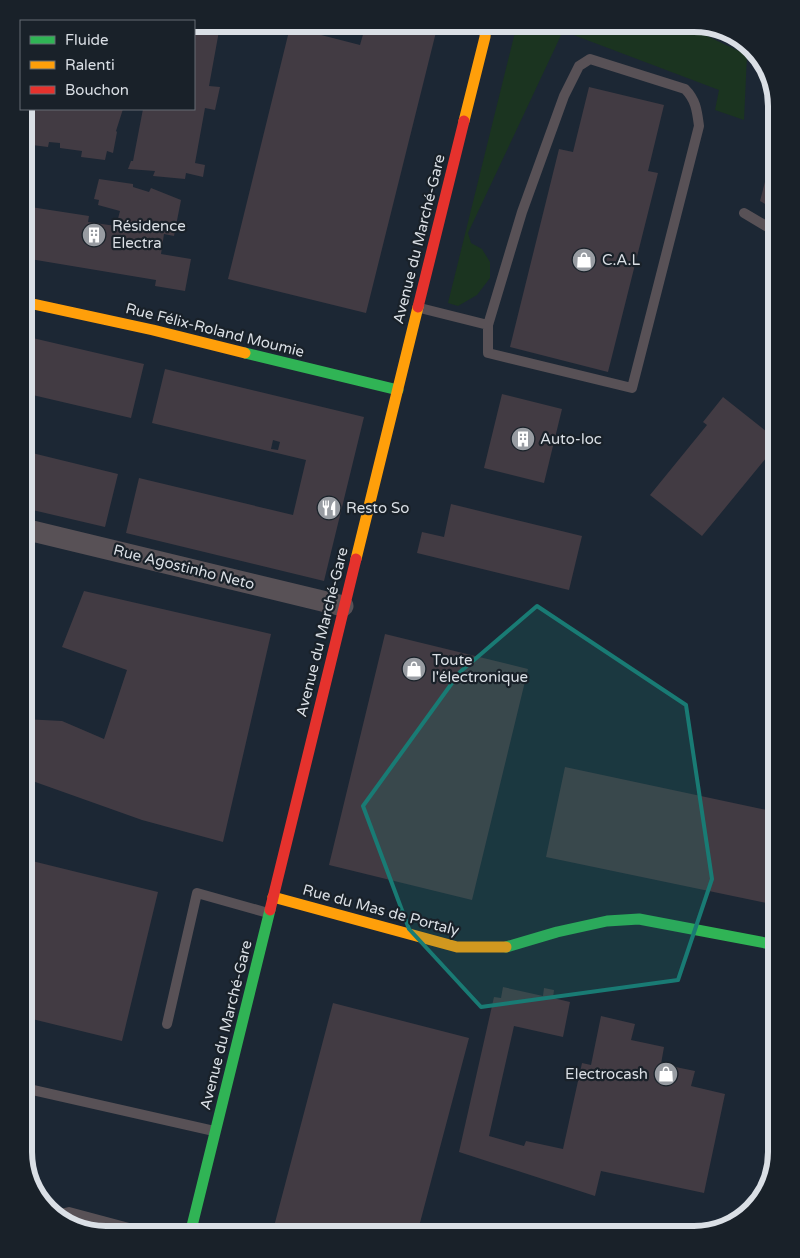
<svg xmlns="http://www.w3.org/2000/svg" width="800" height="1258" font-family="'Varela Round',sans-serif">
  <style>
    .built { fill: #1c2734 }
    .green { fill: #1b3420 }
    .building { fill: #423b43; fill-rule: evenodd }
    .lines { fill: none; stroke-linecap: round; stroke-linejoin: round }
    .lane { stroke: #585156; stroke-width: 10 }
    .street { stroke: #585156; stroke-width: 21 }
    .fast { stroke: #30b455; stroke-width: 11 }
    .slow { stroke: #ff9f0a; stroke-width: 11 }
    .jam { stroke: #e5322d; stroke-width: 11 }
    .marked { fill: #197b74; fill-opacity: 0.2; stroke: #197b74; stroke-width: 4; stroke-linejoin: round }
    .labels { text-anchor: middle; stroke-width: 4.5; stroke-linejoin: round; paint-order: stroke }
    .poi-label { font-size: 15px; fill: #dadfe5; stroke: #192129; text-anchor: start }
    .street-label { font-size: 15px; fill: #dadfe5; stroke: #192129 }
    .rim { fill: none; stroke: #dadfe5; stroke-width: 6 }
  </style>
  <rect width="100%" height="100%" fill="#1c2126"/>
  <path class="built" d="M 194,24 L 700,24 L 739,37 L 768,69 L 776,106 L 776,1152 L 763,1197 L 731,1226 L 694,1234 L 101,1234 L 61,1221 L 32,1189 L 24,1152 L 24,109 L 194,109 Z"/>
  <path class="green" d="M 517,24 L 682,24 L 747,55 L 744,120 L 715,110 L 719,90 L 563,31 L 468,233 L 471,243 L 482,249 L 490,262 L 490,278 L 477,295 L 458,306 L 448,303 Z"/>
  <path class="building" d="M 194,24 L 231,24 L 230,33 L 219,31 L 209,86 L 220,87 L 215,110 L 205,108 L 195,163 L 205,165 L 203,177 L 186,173 L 185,179 L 153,176 L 155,171 L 128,169 L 131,161 L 133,161 L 143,109 L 194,109 Z
    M 366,24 L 438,24 L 366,313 L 228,279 L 290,27 L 360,45 Z
    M 589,87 L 664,105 L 648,171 L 658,173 L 608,372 L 510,347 L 559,149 L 573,152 Z
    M 24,109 L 123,109 L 116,131 L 117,132 L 113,153 L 107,151 L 105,160 L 81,157 L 82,151 L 60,148 L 60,143 L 49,142 L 48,147 L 24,144 Z
    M 776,150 L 776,210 L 760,201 L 771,159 Z
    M 99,179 L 133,184 L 133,187 L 149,192 L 151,188 L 181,200 L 174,236 L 164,234 L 161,254 L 191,259 L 185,291 L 155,286 L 156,280 L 24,258 L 24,206 L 89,216 L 88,222 L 116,226 L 120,211 L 98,205 L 99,200 L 94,199 Z
    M 24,336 L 144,364 L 131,418 L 24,393 Z
    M 165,369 L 364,417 L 324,581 L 126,533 L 139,478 L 293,515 L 306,460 L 152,423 ZM 273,440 L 280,442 L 278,450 L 271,449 Z
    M 502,394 L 562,409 L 544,483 L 484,468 Z
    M 723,397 L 776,439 L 776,446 L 702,536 L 650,495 L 707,425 L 703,422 Z
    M 24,451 L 118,474 L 105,527 L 24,508 Z
    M 451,504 L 582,536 L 569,590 L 417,553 L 422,532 L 444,537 Z
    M 84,591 L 271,634 L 223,842 L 142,820 L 24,778 L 24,719 L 62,721 L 104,739 L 127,670 L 62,647 Z
    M 385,634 L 528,669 L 472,900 L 329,865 Z
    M 565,767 L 776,812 L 776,905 L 546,857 Z
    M 24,859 L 158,892 L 122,1041 L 24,1017 Z
    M 503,987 L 543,996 L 544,988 L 554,990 L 553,998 L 570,1002 L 563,1037 L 514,1026 L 489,1136 L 524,1146 L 526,1141 L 563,1149 L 582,1063 L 591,1065 L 601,1016 L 635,1024 L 631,1040 L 664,1047 L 661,1064 L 695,1071 L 691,1086 L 725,1094 L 704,1193 L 601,1171 L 595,1196 L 459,1152 L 494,997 L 501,998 Z
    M 333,1003 L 469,1038 L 417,1234 L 272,1234 Z"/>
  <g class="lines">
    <path class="lane" d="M 260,25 L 261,24
      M 744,213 L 776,232
      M 420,308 L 488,325 L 522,212 L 564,96 L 579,66 L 590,59 L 685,89 C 696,100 697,111 699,126 L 632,388 L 488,353 L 488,325
      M 167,1024 L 197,893 L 268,913
      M 24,1088 L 214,1131
      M 56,1215 L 69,1212 L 129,1228 L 136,1234"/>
    <path class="street" d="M 24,529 L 343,606"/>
    <path class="fast" d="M 245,353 L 398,390
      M 506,947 L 557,932 L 607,921 L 639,919 L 776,945
      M 190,1234 L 270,910"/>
    <path class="slow" d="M 464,121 L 485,37 L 486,24
      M 24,302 L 153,330 L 245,353
      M 356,559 L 418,307
      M 273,897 L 457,947 L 506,947"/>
    <path class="jam" d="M 418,307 L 464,121
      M 270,910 L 356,559"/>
  </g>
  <path class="marked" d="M 537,606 L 686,705 L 712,879 L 678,980 L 481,1007 L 409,929 L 363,806 L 460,672 Z"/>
  <defs>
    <g id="building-disc" transform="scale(1.25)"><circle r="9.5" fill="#989ca2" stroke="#192129"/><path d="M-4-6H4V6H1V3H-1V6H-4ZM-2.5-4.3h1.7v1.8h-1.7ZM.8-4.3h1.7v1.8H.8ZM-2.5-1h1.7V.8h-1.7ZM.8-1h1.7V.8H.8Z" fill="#fff"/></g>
    <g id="shop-disc" transform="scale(1.25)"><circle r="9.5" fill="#989ca2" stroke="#192129"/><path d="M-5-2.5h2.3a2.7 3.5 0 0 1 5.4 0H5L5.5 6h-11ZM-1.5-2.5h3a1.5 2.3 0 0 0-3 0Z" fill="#fff"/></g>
    <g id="restaurant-disc" transform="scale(1.25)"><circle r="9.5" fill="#989ca2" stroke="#192129"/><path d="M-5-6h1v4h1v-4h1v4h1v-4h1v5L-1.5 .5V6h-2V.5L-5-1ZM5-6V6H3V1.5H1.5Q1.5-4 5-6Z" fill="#fff"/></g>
  </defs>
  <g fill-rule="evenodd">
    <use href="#building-disc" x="94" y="235"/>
    <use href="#shop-disc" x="584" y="260"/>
    <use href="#building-disc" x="523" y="439"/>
    <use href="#restaurant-disc" x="329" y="508"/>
    <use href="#shop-disc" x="414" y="669"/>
    <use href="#shop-disc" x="666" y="1074"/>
  </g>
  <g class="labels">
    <g class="poi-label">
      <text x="112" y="231">Résidence<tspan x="112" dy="17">Electra</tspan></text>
      <text x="602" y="265">C.A.L</text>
      <text x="540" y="444">Auto-loc</text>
      <text x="346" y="513">Resto So</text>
      <text x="432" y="665">Toute<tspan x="432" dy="17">l'électronique</tspan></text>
      <text x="648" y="1079" text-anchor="end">Electrocash</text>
    </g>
    <g class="street-label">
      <text transform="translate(419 239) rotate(-76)" y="5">Avenue du Marché-Gare</text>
      <text transform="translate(215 330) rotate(14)" y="5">Rue Félix-Roland Moumie</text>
      <text transform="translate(184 567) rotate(14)" y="5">Rue Agostinho Neto</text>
      <text transform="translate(322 632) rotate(-76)" y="5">Avenue du Marché-Gare</text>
      <text transform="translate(381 910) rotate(15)" y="5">Rue du Mas de Portaly</text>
      <text transform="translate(226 1025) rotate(-76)" y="5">Avenue du Marché-Gare</text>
    </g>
  </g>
  <path d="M0 0H800V1258H0ZM106 32H694A74 74 0 0 1 768 106V1152A74 74 0 0 1 694 1226H106A74 74 0 0 1 32 1152V106A74 74 0 0 1 106 32Z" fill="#192129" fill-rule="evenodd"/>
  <path class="rim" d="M106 32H694A74 74 0 0 1 768 106V1152A74 74 0 0 1 694 1226H106A74 74 0 0 1 32 1152V106A74 74 0 0 1 106 32Z"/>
  <rect x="20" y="20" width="175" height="90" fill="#192129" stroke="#666d74"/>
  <rect x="30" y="36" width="25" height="8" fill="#30b455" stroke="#666d74"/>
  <text x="65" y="45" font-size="15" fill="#dadfe5">Fluide</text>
  <rect x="30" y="61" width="25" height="8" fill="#ff9f0a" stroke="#666d74"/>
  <text x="65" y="70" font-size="15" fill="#dadfe5">Ralenti</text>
  <rect x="30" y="86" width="25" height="8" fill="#e5322d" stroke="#666d74"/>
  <text x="65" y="95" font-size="15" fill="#dadfe5">Bouchon</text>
</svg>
